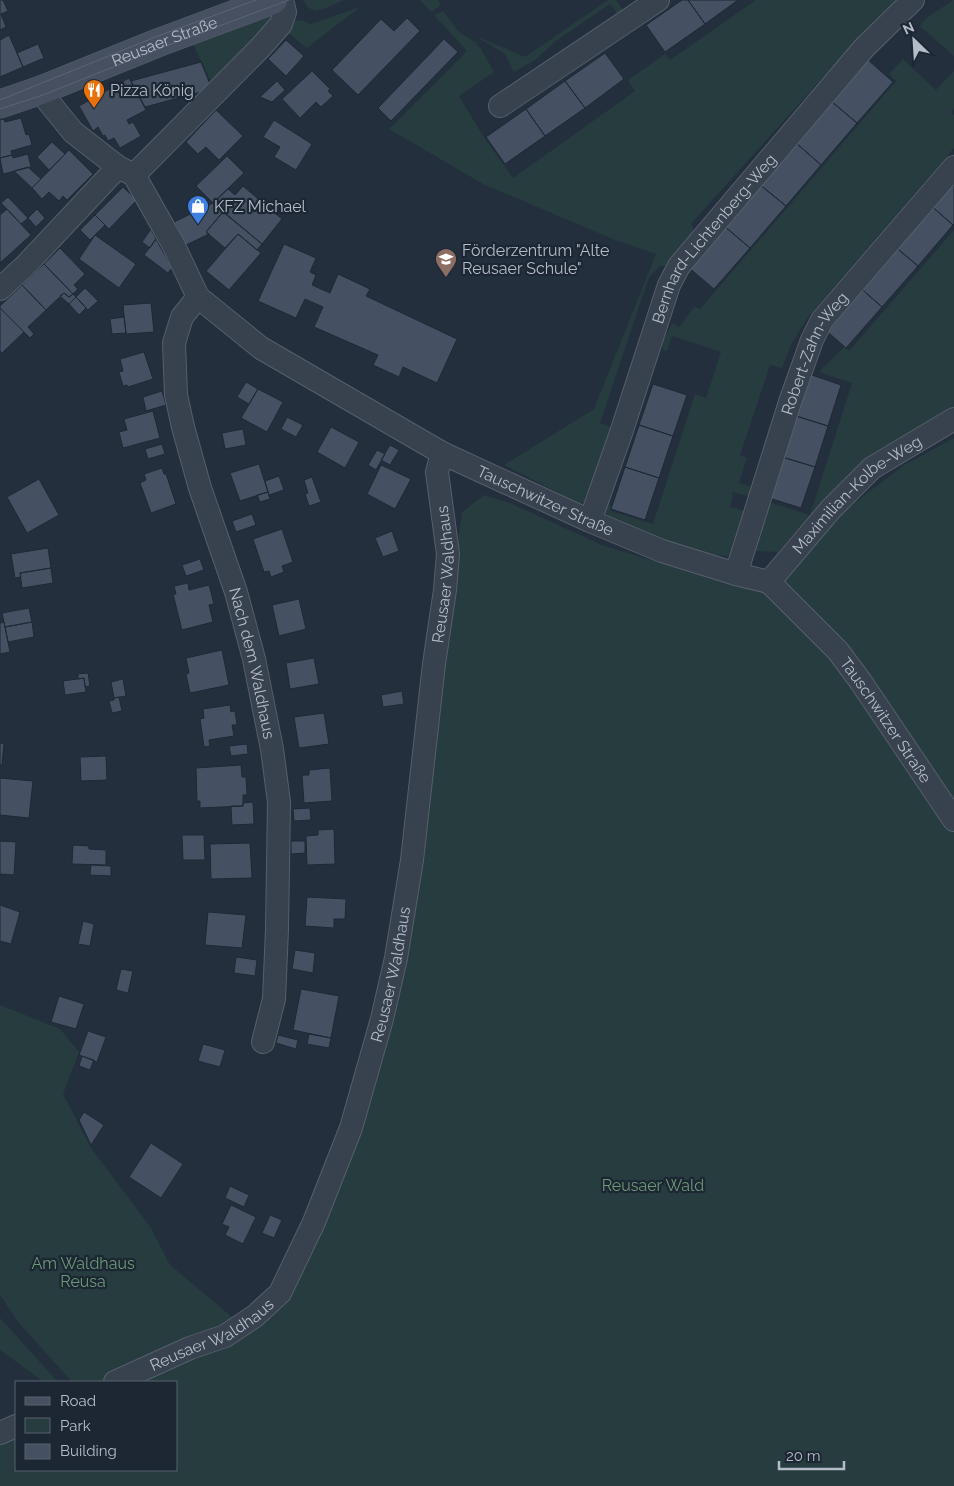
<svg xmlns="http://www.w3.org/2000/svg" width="954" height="1486" font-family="Raleway,sans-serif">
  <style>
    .green { fill: #263c3f }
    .building { fill: #455162; stroke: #1f2835 }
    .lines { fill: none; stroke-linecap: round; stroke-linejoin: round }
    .street-casing { stroke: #565f6c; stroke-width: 24 }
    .secondary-casing { stroke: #565f6c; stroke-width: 29 }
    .street { stroke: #38414e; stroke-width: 22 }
    .secondary { stroke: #465061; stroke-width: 28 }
    .tram { stroke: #5a6575; stroke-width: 1 }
    .labels { text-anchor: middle; stroke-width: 4.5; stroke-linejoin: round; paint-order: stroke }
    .street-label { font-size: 16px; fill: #b4bcc9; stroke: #1d2633 }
    .poi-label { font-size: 16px; fill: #b4bcc9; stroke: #1d2633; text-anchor: start }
    .park-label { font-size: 16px; fill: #6b9a76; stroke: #1d2633 }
  </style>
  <rect width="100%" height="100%" fill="#242f3e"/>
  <path class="green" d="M 304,0 L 344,0 L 326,8 L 315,11 L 307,7 Z
    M 420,0 L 438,0 L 441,5 L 431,12 Z
    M 608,0 L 616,0 L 624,12 L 619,16 L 610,4 L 557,40 L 535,60 L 514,72 L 505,54 L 474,35 L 525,57 Z
    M 756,0 L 902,0 L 841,67 L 834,65 L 691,224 L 695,232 L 671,266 L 660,266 L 649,277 L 600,423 L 616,429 L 587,501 L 580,504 L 504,465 L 594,409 L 656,254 L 615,240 L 483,184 L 389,129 L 467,51 L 434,15 L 443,11 L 459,32 L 475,42 L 481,49 L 494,72 L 459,96 L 483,136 L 513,178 L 635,91 L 628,80 L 665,54 L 670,60 Z
    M 953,0 L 954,0 L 954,56 L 920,26 L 924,20 Z
    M 360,7 L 307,48 L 286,31 L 290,20 L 304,21 L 311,24 Z
    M 271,16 L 273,21 L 214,88 L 193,44 L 195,42 Z
    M 903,59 L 936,90 L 954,71 L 954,109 L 951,112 L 954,115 L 954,148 L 808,317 L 792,343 L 782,368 L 770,365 L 740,455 L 747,458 L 739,483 L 755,488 L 748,502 L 748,496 L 733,492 L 730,507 L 750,512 L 740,550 L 729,556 L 709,555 L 648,535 L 611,519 L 604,512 L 605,503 L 611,506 L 610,511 L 653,524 L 695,394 L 706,398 L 721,352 L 672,336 L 667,351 L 663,350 L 661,343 L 673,323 L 679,327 L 694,307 L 700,309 L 896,81 L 889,74 Z
    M 954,230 L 954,407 C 932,420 910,433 889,447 C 847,474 810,514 778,552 L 756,551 L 765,501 L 810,515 L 852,383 L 819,372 L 844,347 L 849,351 Z
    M 954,438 L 954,1486 L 0,1486 L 0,1435 L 16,1428 L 16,1470 L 176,1470 L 176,1382 L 121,1382 L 253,1323 L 356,1128 L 417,859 L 458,540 L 462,512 L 484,495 L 510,503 L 604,546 L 733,584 L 768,591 L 844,511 L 904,465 Z
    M 0,1005 L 60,1029 L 79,1052 L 63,1094 L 91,1148 L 151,1228 L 170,1265 L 238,1322 L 185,1343 L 102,1382 L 72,1382 L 19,1323 L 0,1295 Z
    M 0,1318 L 58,1382 L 44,1382 L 0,1350 Z"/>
  <path class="building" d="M 0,0 L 3,0 L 8,11 L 1,14 L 6,27 L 0,30 Z
    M 682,0 L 688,0 L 705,24 L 665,52 L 646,25 Z
    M 688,0 L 738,0 L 705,24 Z
    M 407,18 L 420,31 L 358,95 L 332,70 L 381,19 L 394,31 Z
    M 9,35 L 23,67 L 0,77 L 0,40 Z
    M 444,39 L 458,52 L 391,121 L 378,108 Z
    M 286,40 L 304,56 L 286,76 L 268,59 Z
    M 38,44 L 44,58 L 23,67 L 17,53 Z
    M 605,53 L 624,79 L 585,108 L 565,81 Z
    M 867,59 L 893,82 L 857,123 L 831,101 Z
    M 201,62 L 212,89 L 145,107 L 131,81 Z
    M 312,71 L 330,89 L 328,91 L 333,96 L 321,107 L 316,102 L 300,118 L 282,99 Z
    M 129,78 L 146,110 L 127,120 L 129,124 L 133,122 L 141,136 L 120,148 L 114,138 L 108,141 L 105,135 L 103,136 L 98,127 L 93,131 L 79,106 Z
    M 277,81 L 285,90 L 272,102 L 260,97 Z
    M 565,81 L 585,108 L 545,136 L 526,109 Z
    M 831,101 L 857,123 L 821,165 L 795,142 Z
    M 526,109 L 545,136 L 505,164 L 486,137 Z
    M 216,110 L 243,136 L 219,160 L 206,147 L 198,154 L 186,142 Z
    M 21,118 L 26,135 L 29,134 L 32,145 L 11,151 L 12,155 L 0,158 L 0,120 L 4,119 L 5,122 Z
    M 274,120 L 312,144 L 296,170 L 274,157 L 280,147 L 263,137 Z
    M 52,142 L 65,154 L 49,170 L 37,157 Z
    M 795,142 L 821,165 L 786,206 L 759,184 Z
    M 69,150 L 93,174 L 67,200 L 63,196 L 59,201 L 49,192 L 42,199 L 32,188 Z
    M 28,154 L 31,167 L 3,174 L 0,158 L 12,155 L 13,158 Z
    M 227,156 L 244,173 L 213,203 L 196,186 Z
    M 28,167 L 41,179 L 32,188 L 14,171 Z
    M 954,175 L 954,224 L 953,225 L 929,204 Z
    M 759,184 L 786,206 L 750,248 L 723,225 Z
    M 243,186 L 282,219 L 262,244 L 213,203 L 228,189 L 235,195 Z
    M 123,187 L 137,200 L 109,229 L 95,215 Z
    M 8,197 L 28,218 L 21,224 L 1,203 Z
    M 213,203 L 223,212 L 206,232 L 209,234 L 186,245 L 174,222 Z
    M 929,204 L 953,225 L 918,266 L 893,245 Z
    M 7,209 L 31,235 L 0,263 L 0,215 Z
    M 37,209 L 45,218 L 36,227 L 28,218 Z
    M 223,212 L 262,244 L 257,250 L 238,234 L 225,248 L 206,232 Z
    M 95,215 L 105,225 L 90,240 L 80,230 Z
    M 723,225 L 750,248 L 714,289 L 688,267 Z
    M 151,229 L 156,239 L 150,248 L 142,242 Z
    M 238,234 L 261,253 L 229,290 L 206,271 Z
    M 95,235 L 136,264 L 119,288 L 79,259 Z
    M 156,239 L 172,268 L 168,273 L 144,255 Z
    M 284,244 L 316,258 L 310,272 L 316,275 L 312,285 L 330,293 L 338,274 L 370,289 L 366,296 L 457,339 L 437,383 L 403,367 L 399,377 L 373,365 L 378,355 L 314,327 L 323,307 L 305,299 L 296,318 L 258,301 Z
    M 893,245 L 918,266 L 882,307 L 857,285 Z
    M 60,248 L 85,274 L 74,285 L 78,289 L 73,294 L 44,264 Z
    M 44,264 L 73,294 L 69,297 L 64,293 L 46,310 L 22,285 Z
    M 22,285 L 46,310 L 28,327 L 34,334 L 30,338 L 0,308 L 0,306 Z
    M 857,285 L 882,307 L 846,348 L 821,326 Z
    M 85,288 L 98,301 L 88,310 L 76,297 Z
    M 64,293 L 69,297 L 73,294 L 76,297 L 69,304 L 60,296 Z
    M 76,297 L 86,308 L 79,315 L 69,304 Z
    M 151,303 L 154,332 L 126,334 L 123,305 Z
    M 0,308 L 24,332 L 2,353 L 0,351 Z
    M 124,317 L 126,333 L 112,334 L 110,319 Z
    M 144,352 L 153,379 L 128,387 L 127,385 L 123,386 L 119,372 L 123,371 L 120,359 Z
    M 809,374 L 841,385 L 828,426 L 796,416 Z
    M 246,382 L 258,389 L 249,404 L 237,397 Z
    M 653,384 L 687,395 L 673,436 L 639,425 Z
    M 258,389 L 283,402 L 267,432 L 241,418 Z
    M 162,391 L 166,405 L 146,411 L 143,397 Z
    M 153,411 L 160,438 L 123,448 L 119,432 L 127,430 L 124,419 Z
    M 796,416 L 828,426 L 815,467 L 782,457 Z
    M 287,417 L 303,425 L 296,437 L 281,429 Z
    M 639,425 L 673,436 L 659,478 L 625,467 Z
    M 331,427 L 359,442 L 345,468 L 317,452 Z
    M 243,429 L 246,445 L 225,449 L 222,433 Z
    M 162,444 L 165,454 L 148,459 L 145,449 Z
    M 390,445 L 399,450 L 390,465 L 381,460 Z
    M 377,450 L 385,454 L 376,470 L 368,465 Z
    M 782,457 L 815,467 L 801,508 L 769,498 Z
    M 259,464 L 268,492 L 240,501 L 230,473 Z
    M 381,465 L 411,479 L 395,509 L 367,494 Z
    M 625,467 L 659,478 L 645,520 L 611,509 Z
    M 162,468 L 164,474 L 166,474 L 176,504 L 151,513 L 140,483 L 146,480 L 144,474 Z
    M 279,476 L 284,490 L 269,495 L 265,481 Z
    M 312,477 L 321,502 L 309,506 L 305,494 L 308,493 L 304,480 Z
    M 39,479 L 59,515 L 27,533 L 7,497 Z
    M 268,492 L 270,499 L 260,502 L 257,495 Z
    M 252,514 L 256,525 L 236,532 L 232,521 Z
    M 282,529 L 293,562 L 282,566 L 284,572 L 271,577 L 269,571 L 264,572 L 253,539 Z
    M 392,531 L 399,551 L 383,557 L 375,538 Z
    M 48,548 L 51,568 L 20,573 L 21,577 L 15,578 L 11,554 Z
    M 200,559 L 204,570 L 186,576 L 182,565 Z
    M 51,568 L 53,583 L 22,588 L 20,573 Z
    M 188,583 L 189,590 L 209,585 L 214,604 L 209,605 L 213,622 L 182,630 L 173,594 L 176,594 L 174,586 Z
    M 299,599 L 306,629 L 279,636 L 272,605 Z
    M 29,608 L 32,622 L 5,627 L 2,613 Z
    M 4,622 L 10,652 L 0,654 L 0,623 Z
    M 32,622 L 34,637 L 8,642 L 5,627 Z
    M 222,650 L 229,685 L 190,693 L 186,674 L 189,673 L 186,658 Z
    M 314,658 L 319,684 L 290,689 L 286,663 Z
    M 88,673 L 90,686 L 85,687 L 84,678 L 78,679 L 78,674 Z
    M 84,678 L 86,692 L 65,695 L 63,681 Z
    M 123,679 L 126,696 L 114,698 L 111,682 Z
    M 402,691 L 404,704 L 383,707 L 381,695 Z
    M 119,697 L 122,711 L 112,713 L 109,701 L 114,700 L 114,698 Z
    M 230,705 L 231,712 L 235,711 L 237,725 L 232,725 L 234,736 L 209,740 L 210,746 L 204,747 L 200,719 L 204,718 L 203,709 Z
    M 324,713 L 329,744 L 299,748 L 294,717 Z
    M 0,743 L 4,744 L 2,765 L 0,765 Z
    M 247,744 L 248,754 L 231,756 L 229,746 Z
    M 106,756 L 107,780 L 81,781 L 80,757 Z
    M 241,765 L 242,777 L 246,777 L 247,795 L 243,795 L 243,806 L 200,808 L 200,801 L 197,801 L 196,768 Z
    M 330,768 L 332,801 L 304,803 L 302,775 L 309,775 L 309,770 Z
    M 0,778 L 33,781 L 29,818 L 0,815 Z
    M 253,802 L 254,824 L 232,825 L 231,806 L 243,806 L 243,803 Z
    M 310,808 L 311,820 L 294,821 L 293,809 Z
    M 334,829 L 335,864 L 307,865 L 306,836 L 318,835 L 318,830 Z
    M 182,835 L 204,835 L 205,860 L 183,860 Z
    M 0,841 L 16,842 L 14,875 L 0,874 Z
    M 291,841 L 305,841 L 305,853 L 291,854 Z
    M 250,843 L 252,878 L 211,879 L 210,844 Z
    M 73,845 L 89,846 L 89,849 L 106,850 L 106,865 L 72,864 Z
    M 91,865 L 111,866 L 111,876 L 90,875 Z
    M 307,897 L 346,899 L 345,919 L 334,919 L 334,928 L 305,926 Z
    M 0,905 L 20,912 L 11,944 L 0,941 Z
    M 208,912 L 246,915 L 242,948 L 205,945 Z
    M 83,921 L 94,924 L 90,946 L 78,944 Z
    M 295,950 L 315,953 L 313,973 L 292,969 Z
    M 236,957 L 257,960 L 255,976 L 234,973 Z
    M 121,969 L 133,971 L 128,993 L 116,990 Z
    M 301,989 L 339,996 L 331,1038 L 293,1030 Z
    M 59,996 L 84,1004 L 76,1029 L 51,1022 Z
    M 88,1031 L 106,1037 L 97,1062 L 79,1055 Z
    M 309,1034 L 331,1038 L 329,1048 L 307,1044 Z
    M 278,1035 L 298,1040 L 296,1049 L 276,1043 Z
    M 203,1044 L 225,1050 L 220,1067 L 198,1061 Z
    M 82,1056 L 94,1060 L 90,1070 L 79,1066 Z
    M 84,1112 L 104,1125 L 91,1145 L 79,1120 Z
    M 151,1143 L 183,1164 L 161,1198 L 129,1177 Z
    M 230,1186 L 249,1195 L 244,1207 L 225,1198 Z
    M 231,1205 L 256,1217 L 243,1244 L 225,1235 L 229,1227 L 222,1224 Z
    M 270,1215 L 282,1220 L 274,1238 L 262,1233 Z"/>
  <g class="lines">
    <g class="street-casing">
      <g id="street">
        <path id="s1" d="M 41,90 L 43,95 L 73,132 L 118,167 L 134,175 L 173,244 L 198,297 L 261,348 L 442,453 L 507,483 L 590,521 L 662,551 L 736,574 L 769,582 L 838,651 L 861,682 L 954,820"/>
        <path d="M 500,106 L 658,0"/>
        <path d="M 134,175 L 260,48 L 281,24 L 285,12 L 282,0"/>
        <path d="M 0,289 L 26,265 L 118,167"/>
        <path id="s2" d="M 198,297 L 182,317 L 174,343 L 176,395 L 183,427 L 200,488 L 236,592 L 254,659 L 272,749 L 279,802 L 277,929 L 274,999 L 263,1042"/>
        <path id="s3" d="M 590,521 L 621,433 L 669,285 L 679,266 L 864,48 L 913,0"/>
        <path id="s4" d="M 736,574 L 790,402 L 812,340 L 822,320 L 954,167"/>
        <path id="s5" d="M 769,582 L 831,509 L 872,468 L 954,419"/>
        <path id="s6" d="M 115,1382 L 190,1348 L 225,1336 L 255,1316 L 280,1293 L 314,1222 L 351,1128 L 382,1019 L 396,958 L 412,860 L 434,664 L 445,590 L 448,554 L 437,472 L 442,453"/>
        <path d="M 0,1433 L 16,1426"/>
      </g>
    </g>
    <g class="secondary-casing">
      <g id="secondary">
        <path id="s7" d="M 0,104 L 41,90 L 160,42 L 273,0"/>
      </g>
    </g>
    <use href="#street" class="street"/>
    <use href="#secondary" class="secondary"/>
    <path class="tram" d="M 0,100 L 158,36 L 256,0
      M 0,109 L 43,95 L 163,47 L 289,0"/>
  </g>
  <defs>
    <g id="restaurant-pin" transform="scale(1.125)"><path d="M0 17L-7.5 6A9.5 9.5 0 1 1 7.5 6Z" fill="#e8710a" stroke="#1d2633"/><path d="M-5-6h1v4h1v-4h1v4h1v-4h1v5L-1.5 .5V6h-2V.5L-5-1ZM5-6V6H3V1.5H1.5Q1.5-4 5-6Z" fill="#fff"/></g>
    <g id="shop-pin" transform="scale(1.125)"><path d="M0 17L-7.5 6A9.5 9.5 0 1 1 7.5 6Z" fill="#3f7fe0" stroke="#1d2633"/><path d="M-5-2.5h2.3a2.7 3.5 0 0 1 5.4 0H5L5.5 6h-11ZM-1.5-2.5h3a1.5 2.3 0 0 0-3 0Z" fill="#fff"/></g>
    <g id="school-pin" transform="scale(1.125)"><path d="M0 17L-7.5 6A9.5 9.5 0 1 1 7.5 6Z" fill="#8d6e63" stroke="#1d2633"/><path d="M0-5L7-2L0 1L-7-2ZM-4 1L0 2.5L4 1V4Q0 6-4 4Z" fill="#fff"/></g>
  </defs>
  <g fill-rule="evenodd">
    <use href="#restaurant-pin" x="94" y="90"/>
    <use href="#shop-pin" x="198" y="206"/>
    <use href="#school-pin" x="446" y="259"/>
  </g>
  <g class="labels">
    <g class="street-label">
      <text dy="6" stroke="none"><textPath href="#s7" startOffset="176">Reusaer Straße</textPath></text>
      <text dy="6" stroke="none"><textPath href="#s3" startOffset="312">Bernhard-Lichtenberg-Weg</textPath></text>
      <text dy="6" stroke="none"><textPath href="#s4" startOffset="235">Robert-Zahn-Weg</textPath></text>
      <text dy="6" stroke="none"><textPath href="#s5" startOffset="125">Maximilian-Kolbe-Weg</textPath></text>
      <text dy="6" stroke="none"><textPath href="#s1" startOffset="670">Tauschwitzer Straße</textPath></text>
      <text dy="6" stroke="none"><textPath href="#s6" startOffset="932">Reusaer Waldhaus</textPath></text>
      <text dy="6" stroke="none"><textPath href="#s2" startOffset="384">Nach dem Waldhaus</textPath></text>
      <text dy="6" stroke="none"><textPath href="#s1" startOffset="1090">Tauschwitzer Straße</textPath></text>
      <text dy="6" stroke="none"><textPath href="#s6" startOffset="528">Reusaer Waldhaus</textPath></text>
      <text dy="6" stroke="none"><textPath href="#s6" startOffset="108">Reusaer Waldhaus</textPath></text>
    </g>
    <g class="poi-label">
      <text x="110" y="96">Pizza König</text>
      <text x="214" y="212">KFZ Michael</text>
      <text x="462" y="256">Förderzentrum "Alte<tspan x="462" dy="18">Reusaer Schule"</tspan></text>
    </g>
    <g class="park-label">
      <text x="653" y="1191">Reusaer Wald</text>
      <text x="83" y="1269">Am Waldhaus<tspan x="83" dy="18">Reusa</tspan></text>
    </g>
  </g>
  <rect x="15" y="1381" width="162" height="90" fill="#1d2633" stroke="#59626f"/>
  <rect x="25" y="1397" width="25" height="8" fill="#465061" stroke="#59626f"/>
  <text x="60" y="1406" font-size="15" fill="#b4bcc9">Road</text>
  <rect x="25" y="1418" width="25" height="15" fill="#263c3f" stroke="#59626f"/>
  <text x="60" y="1431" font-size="15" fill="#b4bcc9">Park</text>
  <rect x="25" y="1444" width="25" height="15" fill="#455162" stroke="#59626f"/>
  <text x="60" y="1456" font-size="15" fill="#b4bcc9">Building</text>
  <g transform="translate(914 40) rotate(335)" stroke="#1d2633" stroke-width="4" paint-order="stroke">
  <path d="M0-4L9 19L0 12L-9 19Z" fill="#b4bcc9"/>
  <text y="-8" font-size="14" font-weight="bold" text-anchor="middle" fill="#b4bcc9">N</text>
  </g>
  <path d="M779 1461v8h65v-8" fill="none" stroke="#b4bcc9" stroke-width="2.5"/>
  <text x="786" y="1461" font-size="15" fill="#b4bcc9" stroke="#1d2633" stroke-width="4" paint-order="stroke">20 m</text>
</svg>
